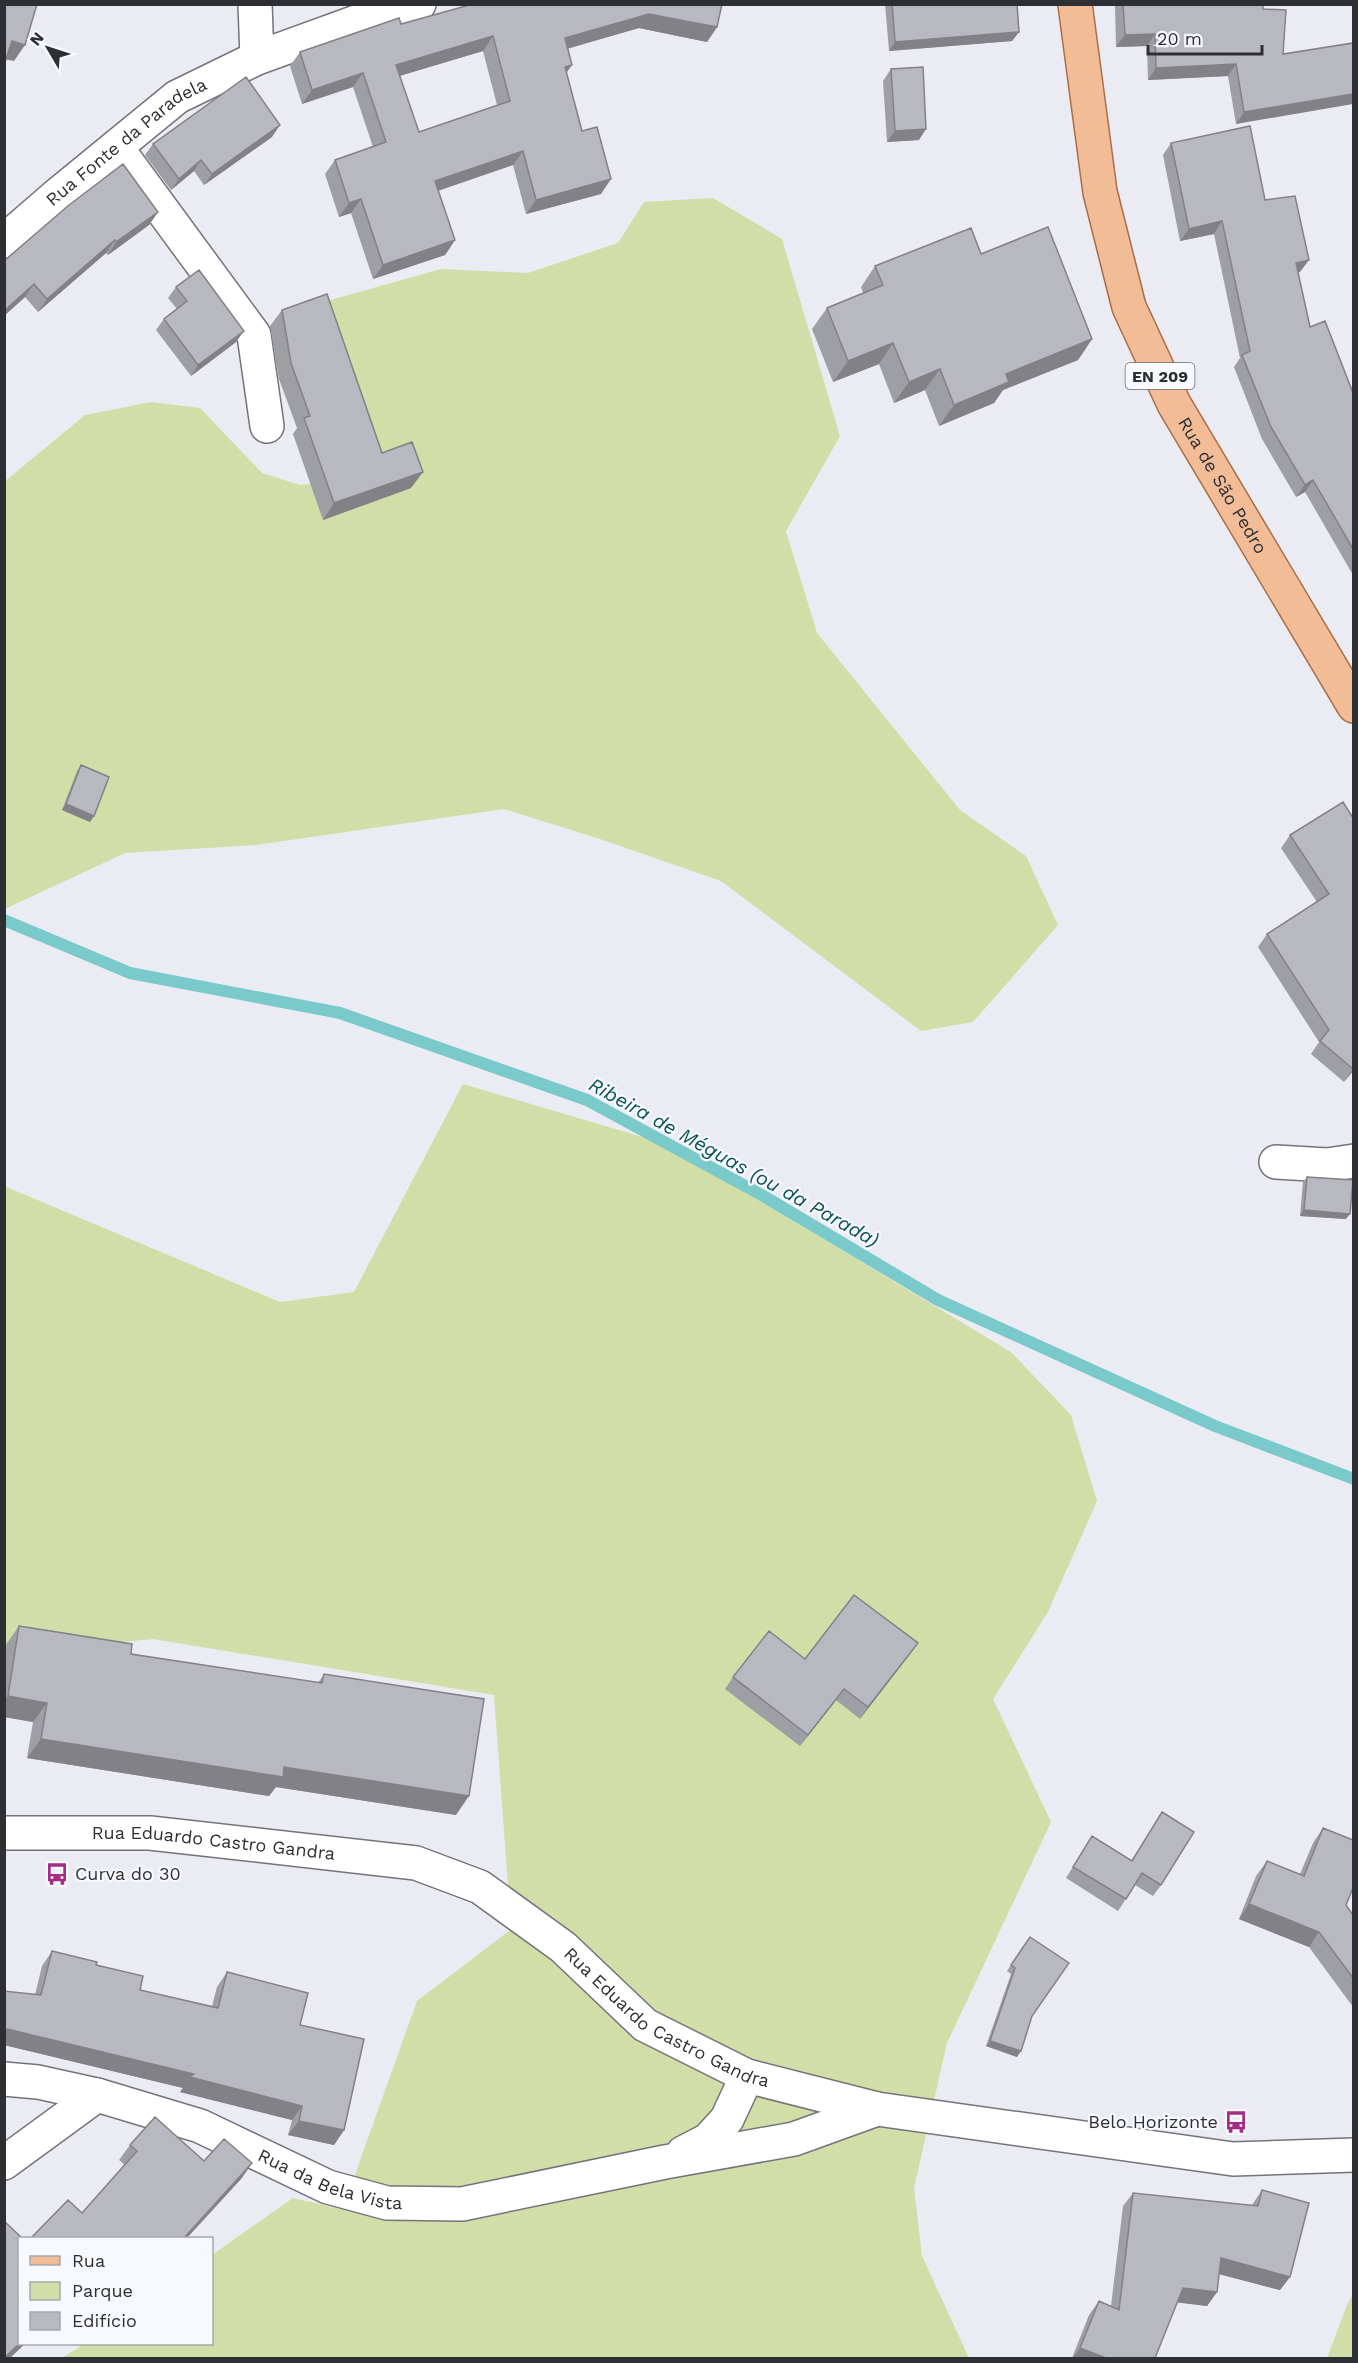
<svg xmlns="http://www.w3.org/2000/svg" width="1358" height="2363" font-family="'Work Sans',sans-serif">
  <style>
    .green { fill: #d1dea8 }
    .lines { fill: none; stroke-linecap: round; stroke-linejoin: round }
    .stream { stroke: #7acacc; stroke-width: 12 }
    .minor-casing { stroke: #73747b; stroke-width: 36 }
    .major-casing { stroke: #a86e46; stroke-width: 36 }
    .minor { stroke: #fff; stroke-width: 33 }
    .major { stroke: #f2bc97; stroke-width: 33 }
    .wall { fill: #9e9ea5; fill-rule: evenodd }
    .shaded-wall { fill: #818186 }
    .building { fill: #b8b8c0; stroke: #818186; stroke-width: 1.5; fill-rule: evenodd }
    .labels { text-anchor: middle; stroke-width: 4.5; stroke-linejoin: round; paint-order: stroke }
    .shield { fill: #f8f9ff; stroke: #6b6c70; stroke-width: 1.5 }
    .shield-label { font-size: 16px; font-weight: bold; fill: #2e2f32 }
    .street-label { font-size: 18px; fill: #2e2f32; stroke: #f8f9ff }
    .poi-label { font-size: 18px; fill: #2e2f32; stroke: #f8f9ff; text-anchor: start }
    .water-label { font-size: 20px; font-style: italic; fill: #0b5455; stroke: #f8f9ff }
  </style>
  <rect width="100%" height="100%" fill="#ebebf3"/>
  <path class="green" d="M 713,198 L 782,239 L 840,436 L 786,531 L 817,633 L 960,810 L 1026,856 L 1058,925 L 973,1022 L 921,1031 L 721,881 L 600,839 L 504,809 L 256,845 L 125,853 L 7,908 L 5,907 L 4,482 L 85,415 L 151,402 L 200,408 L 262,473 L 300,485 L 360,478 L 327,301 L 441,269 L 528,273 L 618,243 L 644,202 Z
    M 463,1084 L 666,1144 L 1011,1352 L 1071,1415 L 1097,1501 L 1048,1612 L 993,1699 L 1051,1822 L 947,2043 L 914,2188 L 922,2256 L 969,2358 L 62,2358 L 84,2344 L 212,2344 L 212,2255 L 293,2198 L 345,2210 L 358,2166 L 417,2001 L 513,1928 L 511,1926 L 494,1695 L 153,1639 L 5,1653 L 4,1186 L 280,1302 L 354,1292 Z
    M 1353,2294 L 1353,2358 L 1327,2358 L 1347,2305 Z"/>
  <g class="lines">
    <path class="stream" d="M 4,920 L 130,973 L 340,1013 L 587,1100 L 760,1194 L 938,1300 L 1215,1426 L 1354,1479"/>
    <g class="minor-casing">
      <g id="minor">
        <path d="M 255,4 L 257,58"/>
        <path d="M 116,147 L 254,335 L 267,426"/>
        <path id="s1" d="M 4,241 L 56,196 L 177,97 L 257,58 L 359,21 L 419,4"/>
        <path d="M 1276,1162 L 1327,1165 L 1354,1161"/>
        <path id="s2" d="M 4,1833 L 150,1833 L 416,1863 L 480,1887 L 563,1947 L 645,2025 L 747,2076 L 877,2109 L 1233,2159 L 1354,2155"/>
        <path id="s3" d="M 4,2079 L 38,2082 L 97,2095 L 200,2126 L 328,2187 L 387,2203 L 462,2204 L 665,2162 L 794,2139 L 877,2109"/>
        <path d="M 683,2153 L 708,2140 L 727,2119 L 747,2076"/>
        <path d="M 4,2163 L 97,2095"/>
      </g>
    </g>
    <g class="major-casing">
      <g id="major">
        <path id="s4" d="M 1075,4 L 1100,192 L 1129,307 L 1174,404 L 1354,706"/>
      </g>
    </g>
    <use href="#minor" class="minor"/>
    <use href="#major" class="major"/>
  </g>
  <path class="wall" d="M 885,4 L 1017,4 L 1019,32 L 1012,41 L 889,51 Z
    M 1115,4 L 1263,4 L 1263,9 L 1283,54 L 1353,43 L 1236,124 L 1228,76 L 1148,80 L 1147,46 L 1116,47 Z
    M 401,24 L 717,27 L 707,42 L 639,28 L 567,49 L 566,72 L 582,131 L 601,194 L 526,214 L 513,165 L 438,191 L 455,240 L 445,255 L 373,279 L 351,213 L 339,217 L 325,174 L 335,160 L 373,147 L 353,87 L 302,104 L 290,66 L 300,52 ZM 483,51 L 497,105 L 419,132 L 399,76 Z
    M 891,69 L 919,140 L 887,142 L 883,81 Z
    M 272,137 L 204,185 L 194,171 L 171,190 L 145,155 L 153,144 Z
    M 1171,143 L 1265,200 L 1300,272 L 1298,272 L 1310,327 L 1353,393 L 1353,575 L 1305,492 L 1296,497 L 1262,439 L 1234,367 L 1240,358 L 1214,234 L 1180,241 L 1163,155 Z
    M 158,212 L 149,225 L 108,255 L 106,253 L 38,312 L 25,297 L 4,316 L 4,261 Z
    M 981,254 L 1092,339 L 1078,360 L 1003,390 L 994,403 L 939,426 L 925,390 L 894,403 L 879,364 L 833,382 L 812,329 L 827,308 L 863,293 L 861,287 L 875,266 Z
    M 176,287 L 236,342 L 191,376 L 156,330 L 164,319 L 177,309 L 168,298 Z
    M 282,310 L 382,453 L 411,488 L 323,520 L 293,434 L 297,428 L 279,379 L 270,326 Z
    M 81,765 L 90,822 L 62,810 L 77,771 Z
    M 1343,802 L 1353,1071 L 1344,1082 L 1311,1054 L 1319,1042 L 1258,947 L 1267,934 L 1317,902 L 1281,848 L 1290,835 Z
    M 1307,1177 L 1346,1219 L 1300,1216 L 1303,1182 Z
    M 19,1626 L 131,1654 L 318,1683 L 324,1674 L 456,1815 L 276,1787 L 269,1796 L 27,1758 L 33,1722 L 4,1717 L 4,1650 L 5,1646 Z
    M 910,1654 L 860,1719 L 836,1700 L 800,1746 L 725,1689 L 733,1677 L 805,1659 Z
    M 1162,1812 L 1161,1885 L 1153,1896 L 1135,1885 L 1118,1911 L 1066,1878 L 1092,1836 L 1131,1861 Z
    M 1323,1828 L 1346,1905 L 1353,1915 L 1353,2007 L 1309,1947 L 1239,1919 L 1256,1876 L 1267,1861 L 1300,1874 L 1313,1843 Z
    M 1030,1937 L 1032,2016 L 1017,2057 L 986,2046 L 1011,1974 L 1007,1971 Z
    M 52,1951 L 96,1965 L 140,1990 L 212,2006 L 217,1987 L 227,1972 L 300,2025 L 344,2130 L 334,2145 L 288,2135 L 292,2120 L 180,2092 L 183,2088 L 4,2045 L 4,1991 L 35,1995 L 42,1966 Z
    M 130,2145 L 204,2161 L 242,2178 L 82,2213 L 125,2165 L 119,2160 Z
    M 1262,2190 L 1290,2277 L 1280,2290 L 1219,2274 L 1217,2292 L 1207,2306 L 1177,2302 L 1155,2358 L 1072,2358 L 1089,2315 L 1099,2301 L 1111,2306 L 1123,2206 L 1133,2193 L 1252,2205 Z"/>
  <path class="shaded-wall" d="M 649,14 L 717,27 L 707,42 L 639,28 L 555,52 L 565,38 Z
    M 1019,32 L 1012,41 L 889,51 L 895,42 Z
    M 1155,34 L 1147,46 L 1116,47 L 1125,35 Z
    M 493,36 L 483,51 L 386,80 L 396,65 Z
    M 12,41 L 25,45 L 14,61 L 4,59 Z
    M 1236,64 L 1228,76 L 1148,80 L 1156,68 Z
    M 572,65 L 562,79 L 565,67 Z
    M 363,73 L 353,87 L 302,104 L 312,90 Z
    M 1353,94 L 1353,104 L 1236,124 L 1244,112 Z
    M 280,125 L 272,137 L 204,185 L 212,174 Z
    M 926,129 L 919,140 L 887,142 L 895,131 Z
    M 523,151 L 513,165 L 425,195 L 435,181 Z
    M 201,160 L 194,171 L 171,190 L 179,179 Z
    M 611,179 L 601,194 L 526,214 L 536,200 Z
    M 361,199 L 351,213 L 339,217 L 349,203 Z
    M 158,212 L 149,225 L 108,255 L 116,242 Z
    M 1222,221 L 1214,234 L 1180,241 L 1189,229 Z
    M 115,240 L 106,253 L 38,312 L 47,299 Z
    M 455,240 L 445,255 L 373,279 L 383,265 Z
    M 1309,260 L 1300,272 L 1288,275 L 1296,263 Z
    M 34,284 L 25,297 L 4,316 L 4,311 Z
    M 244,331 L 236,342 L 191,376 L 198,365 Z
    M 1092,339 L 1078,360 L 1003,390 L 994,403 L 939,426 L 954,405 L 1006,374 Z
    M 893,343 L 879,364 L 833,382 L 848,361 Z
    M 940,369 L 925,390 L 894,403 L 909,382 Z
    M 423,472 L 411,488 L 323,520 L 334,503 Z
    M 1313,480 L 1305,492 L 1296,497 L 1305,485 Z
    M 66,804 L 94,816 L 90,822 L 62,810 Z
    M 1353,1069 L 1353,1071 L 1344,1082 Z
    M 1304,1210 L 1350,1214 L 1346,1219 L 1300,1216 Z
    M 918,1643 L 910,1654 L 860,1719 L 868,1707 Z
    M 844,1689 L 836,1700 L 800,1746 L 808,1735 Z
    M 8,1696 L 47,1703 L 33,1722 L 4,1717 L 4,1701 Z
    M 41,1739 L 284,1767 L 469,1796 L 456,1815 L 276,1787 L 269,1796 L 27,1758 Z
    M 1249,1904 L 1319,1932 L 1309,1947 L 1239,1919 Z
    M 7,2029 L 194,2074 L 302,2106 L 292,2120 L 180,2092 L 183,2088 L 4,2045 L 4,2033 Z
    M 990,2041 L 1021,2051 L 1017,2057 L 986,2046 Z
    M 299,2121 L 344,2130 L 334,2145 L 288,2135 Z
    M 252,2163 L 242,2178 L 187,2238 L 184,2238 Z
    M 1221,2258 L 1290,2277 L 1280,2290 L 1211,2272 Z
    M 1183,2288 L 1217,2292 L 1207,2306 L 1173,2302 Z
    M 20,2343 L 26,2343 L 10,2358 L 4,2358 Z
    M 1080,2348 L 1106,2358 L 1073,2358 Z"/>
  <path class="building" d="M 4,4 L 37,4 L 25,45 L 12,41 L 4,65 Z
    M 473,4 L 722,4 L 717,27 L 649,14 L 565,38 L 572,65 L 565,67 L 582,131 L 597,127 L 611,179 L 536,200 L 523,151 L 435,181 L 455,240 L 383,265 L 361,199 L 349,203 L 335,160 L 386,142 L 363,73 L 312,90 L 300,52 L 399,18 L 401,24 ZM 493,36 L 510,101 L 419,132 L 396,65 Z
    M 892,4 L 1017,4 L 1019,32 L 895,42 Z
    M 1123,4 L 1263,4 L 1263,9 L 1286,10 L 1283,54 L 1353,43 L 1353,94 L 1244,112 L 1236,64 L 1156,68 L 1155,34 L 1125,35 Z
    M 923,67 L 926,129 L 895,131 L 891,69 Z
    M 246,77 L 280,125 L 212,174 L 201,160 L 179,179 L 153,144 Z
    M 1250,126 L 1265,200 L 1295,196 L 1309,260 L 1296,263 L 1310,327 L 1325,321 L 1353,393 L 1353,549 L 1313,480 L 1305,485 L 1271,427 L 1242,355 L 1250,351 L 1222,221 L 1189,229 L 1171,143 Z
    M 123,164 L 158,212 L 116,242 L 115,240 L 47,299 L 34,284 L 4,311 L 4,261 L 69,205 Z
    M 1048,227 L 1092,339 L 1006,374 L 1009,382 L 954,405 L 940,369 L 909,382 L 893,343 L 848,361 L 827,308 L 883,285 L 875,266 L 971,228 L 981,254 Z
    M 199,270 L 244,331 L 198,365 L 164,319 L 187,301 L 176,287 Z
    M 327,294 L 382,453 L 412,442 L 423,472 L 334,503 L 304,418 L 310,416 L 291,363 L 282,310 Z
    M 81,765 L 109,777 L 94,816 L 66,804 Z
    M 1343,802 L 1353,818 L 1353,1069 L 1320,1041 L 1329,1030 L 1267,934 L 1329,894 L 1290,835 Z
    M 1307,1177 L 1353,1180 L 1350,1214 L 1304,1210 Z
    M 854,1595 L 918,1643 L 868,1707 L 844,1689 L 808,1735 L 733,1677 L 769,1631 L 805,1659 Z
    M 19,1626 L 132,1644 L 131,1654 L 322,1683 L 324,1674 L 484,1699 L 469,1796 L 284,1767 L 283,1777 L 41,1739 L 47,1703 L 8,1696 Z
    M 1162,1812 L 1194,1832 L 1161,1885 L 1142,1873 L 1126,1899 L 1073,1867 L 1092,1836 L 1132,1861 Z
    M 1323,1828 L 1353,1840 L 1353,1888 L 1346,1905 L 1353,1915 L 1353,1978 L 1319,1932 L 1249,1904 L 1267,1861 L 1304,1876 Z
    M 1030,1937 L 1069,1963 L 1032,2016 L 1021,2051 L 990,2041 L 1015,1968 L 1011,1965 Z
    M 52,1951 L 97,1962 L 96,1965 L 143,1976 L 140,1990 L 218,2008 L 227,1972 L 308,1993 L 300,2025 L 364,2039 L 344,2130 L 299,2121 L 302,2106 L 190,2077 L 194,2074 L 7,2029 L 6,2036 L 4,2036 L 4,1991 L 41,1995 Z
    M 155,2117 L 204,2161 L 224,2139 L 252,2163 L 184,2238 L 31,2238 L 68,2200 L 82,2213 L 137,2151 L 130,2145 Z
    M 1262,2190 L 1309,2203 L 1290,2277 L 1221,2258 L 1217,2292 L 1183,2288 L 1155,2358 L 1106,2358 L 1080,2348 L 1099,2301 L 1119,2310 L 1133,2193 L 1258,2206 Z
    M 4,2221 L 22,2238 L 20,2238 L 20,2343 L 4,2358 Z"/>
  <defs>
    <g id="bus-bare" transform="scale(1.8)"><path d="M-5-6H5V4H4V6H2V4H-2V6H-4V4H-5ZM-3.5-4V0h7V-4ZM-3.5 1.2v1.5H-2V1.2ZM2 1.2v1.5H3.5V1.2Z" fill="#a42c82" stroke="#f8f9ff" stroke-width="2.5" paint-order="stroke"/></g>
  </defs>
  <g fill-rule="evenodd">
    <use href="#bus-bare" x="57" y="1874"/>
    <use href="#bus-bare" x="1236" y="2122"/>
  </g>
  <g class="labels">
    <rect class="shield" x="1125.5" y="363" width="69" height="26" rx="4.5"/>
    <g class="shield-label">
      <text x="1160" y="382">EN 209</text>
    </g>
    <g class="street-label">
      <text dy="6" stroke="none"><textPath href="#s1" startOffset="158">Rua Fonte da Paradela</textPath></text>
      <text dy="6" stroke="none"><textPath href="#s4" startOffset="510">Rua de São Pedro</textPath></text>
      <text dy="6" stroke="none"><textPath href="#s2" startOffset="210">Rua Eduardo Castro Gandra</textPath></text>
      <text dy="6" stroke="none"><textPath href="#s2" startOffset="712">Rua Eduardo Castro Gandra</textPath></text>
      <text dy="6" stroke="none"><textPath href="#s3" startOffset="344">Rua da Bela Vista</textPath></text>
    </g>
    <g class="poi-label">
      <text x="75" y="1880">Curva do 30</text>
      <text x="1218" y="2128" text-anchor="end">Belo Horizonte</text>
    </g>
    <g class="water-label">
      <text transform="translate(734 1162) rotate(29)" y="7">Ribeira de Méguas (ou da Parada)</text>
    </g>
  </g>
  <rect width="1358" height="2363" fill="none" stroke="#2e2f32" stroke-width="12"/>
  <rect x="18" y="2237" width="195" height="108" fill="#f8f9ff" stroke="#a7a8ad" stroke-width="1.5"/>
  <rect x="30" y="2256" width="30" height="9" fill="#f2bc97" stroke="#a7a8ad" stroke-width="1.5"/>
  <text x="72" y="2267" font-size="18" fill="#2e2f32">Rua</text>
  <rect x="30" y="2282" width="30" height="18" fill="#d1dea8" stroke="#a7a8ad" stroke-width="1.5"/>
  <text x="72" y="2297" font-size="18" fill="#2e2f32">Parque</text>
  <rect x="30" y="2312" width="30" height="18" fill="#b8b8c0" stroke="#a7a8ad" stroke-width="1.5"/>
  <text x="72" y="2327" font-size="18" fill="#2e2f32">Edifício</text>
  <g transform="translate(48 48) rotate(309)" stroke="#f8f9ff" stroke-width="4.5" paint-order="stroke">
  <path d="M0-4.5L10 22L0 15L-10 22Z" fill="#2e2f32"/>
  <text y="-9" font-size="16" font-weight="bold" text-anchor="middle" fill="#2e2f32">N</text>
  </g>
  <path d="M1148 45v9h114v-9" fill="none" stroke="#2e2f32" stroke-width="3"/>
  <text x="1157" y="45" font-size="18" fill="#2e2f32" stroke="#f8f9ff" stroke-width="4.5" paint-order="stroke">20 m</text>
</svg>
